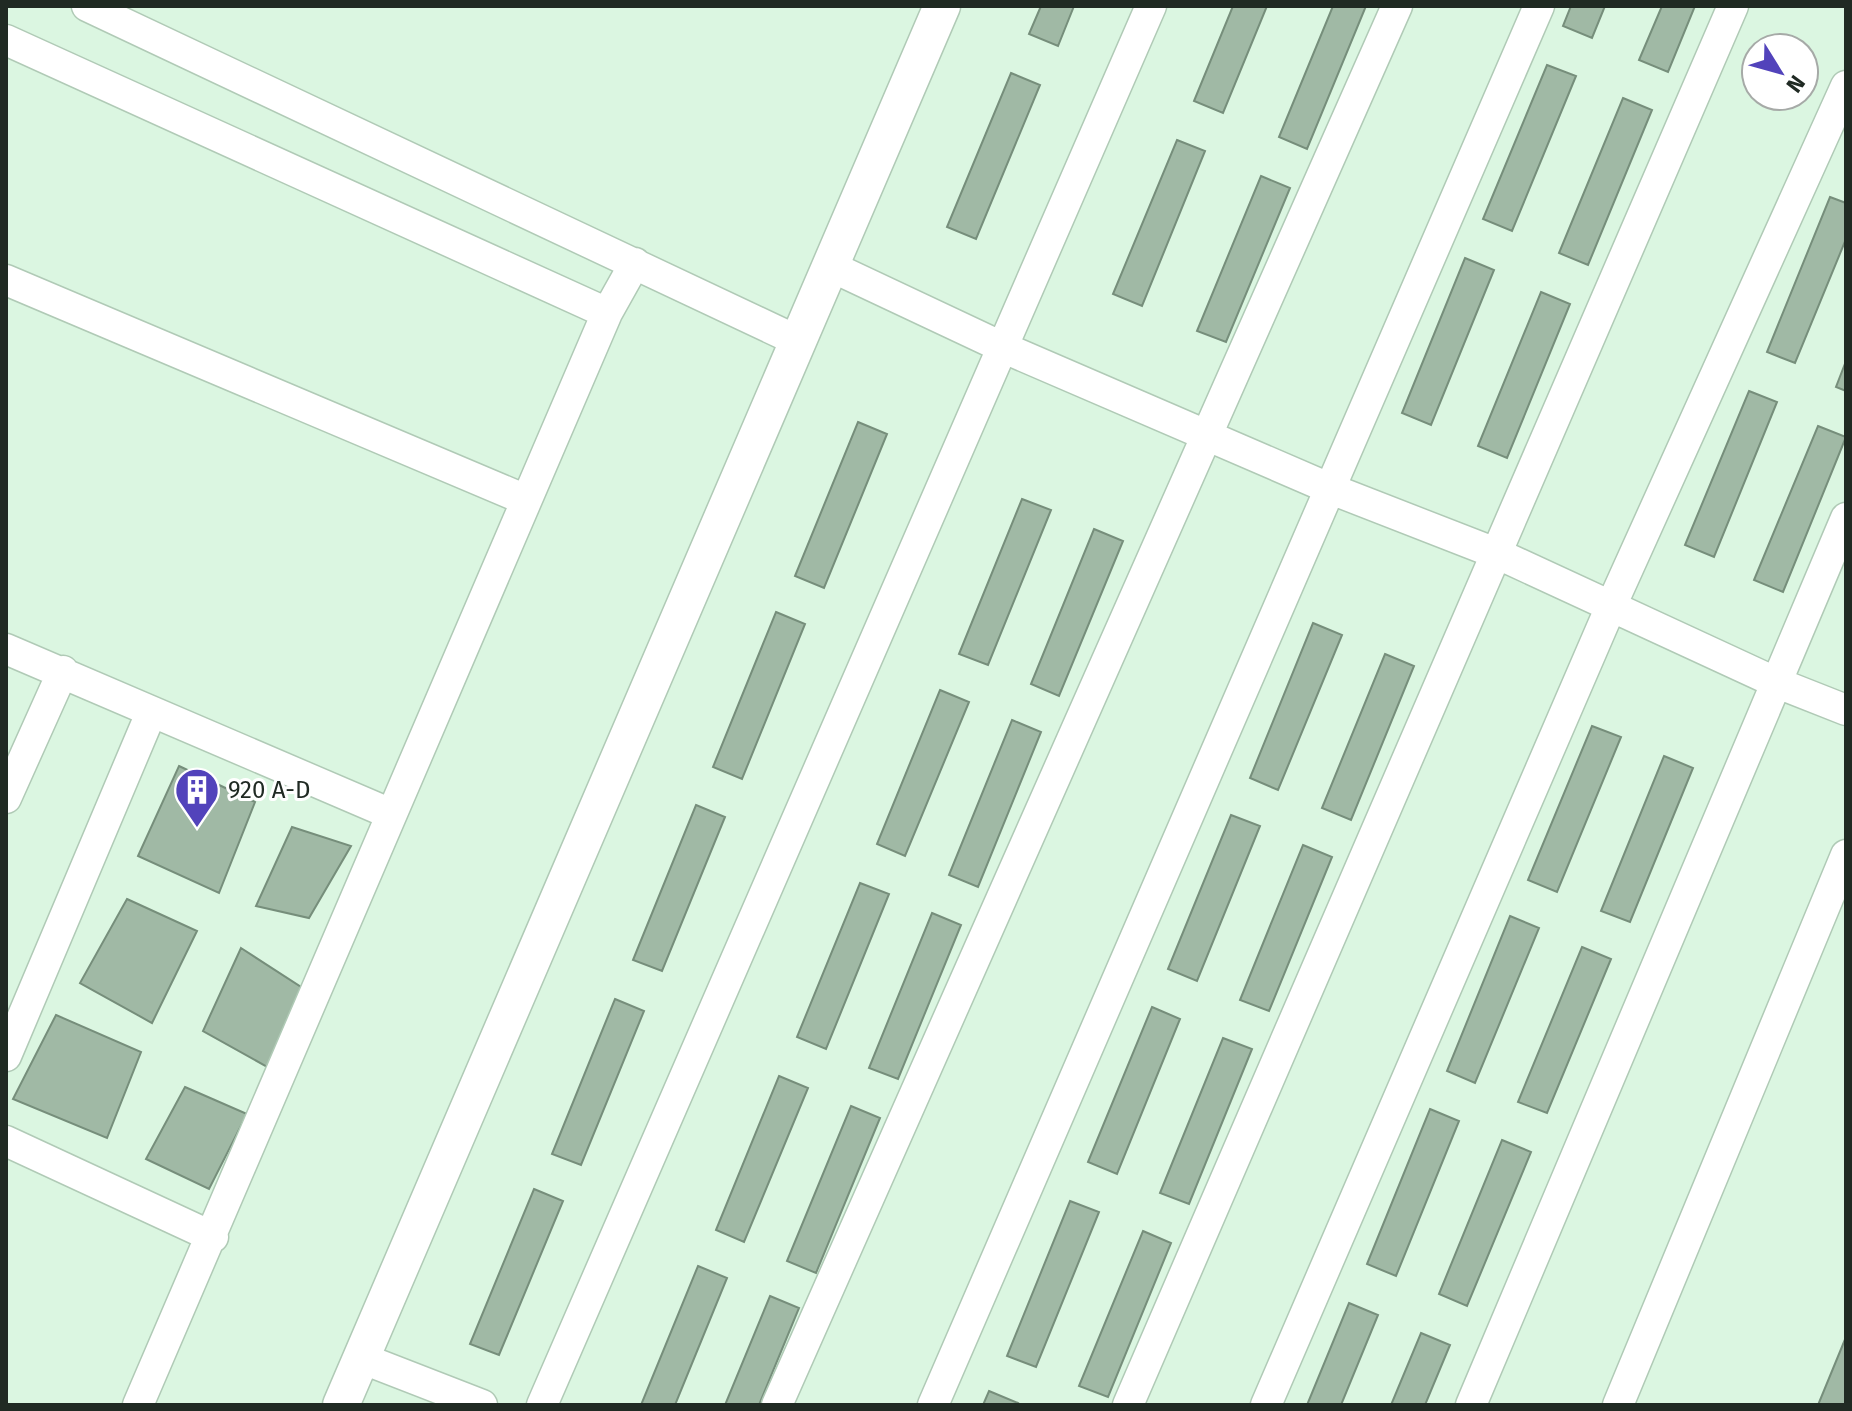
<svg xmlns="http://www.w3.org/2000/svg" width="1852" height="1411" font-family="'Fira Sans',sans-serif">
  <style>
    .building { fill: #a0b9a5; stroke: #768e7b; stroke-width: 2 }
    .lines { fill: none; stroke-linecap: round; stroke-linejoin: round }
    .minor-casing { stroke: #b0cab6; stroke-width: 33 }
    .tertiary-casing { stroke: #b0cab6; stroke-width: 39 }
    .minor { stroke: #fff; stroke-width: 30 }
    .tertiary { stroke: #fff; stroke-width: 36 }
    .labels { text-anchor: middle; stroke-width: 6; stroke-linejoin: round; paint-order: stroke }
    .poi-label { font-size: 24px; fill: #202a23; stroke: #fff; text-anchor: start }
  </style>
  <rect width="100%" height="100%" fill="#dbf6e1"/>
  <path class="building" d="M 1041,6 L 1074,6 L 1058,46 L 1029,34 Z
    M 1233,6 L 1267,6 L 1223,113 L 1194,101 Z
    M 1333,6 L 1366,6 L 1307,149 L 1279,137 Z
    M 1571,6 L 1605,6 L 1592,38 L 1563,26 Z
    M 1662,6 L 1695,6 L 1668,72 L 1639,60 Z
    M 1547,65 L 1576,76 L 1512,231 L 1483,219 Z
    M 1011,73 L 1040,85 L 976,239 L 947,227 Z
    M 1623,98 L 1652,110 L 1588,265 L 1559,253 Z
    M 1177,140 L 1205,151 L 1142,306 L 1113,294 Z
    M 1261,176 L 1290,188 L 1226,342 L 1197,331 Z
    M 1830,197 L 1846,203 L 1846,239 L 1795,363 L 1767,352 Z
    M 1465,258 L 1494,270 L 1431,425 L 1402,413 Z
    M 1541,292 L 1570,304 L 1507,458 L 1478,446 Z
    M 1846,361 L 1846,391 L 1836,387 Z
    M 1749,391 L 1777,402 L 1714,557 L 1685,545 Z
    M 858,422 L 887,434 L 824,588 L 795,576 Z
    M 1818,426 L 1846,437 L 1783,592 L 1754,580 Z
    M 1022,499 L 1051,510 L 988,665 L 959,654 Z
    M 1094,529 L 1123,541 L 1059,696 L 1031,684 Z
    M 776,612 L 805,624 L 742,779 L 713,767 Z
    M 1313,623 L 1342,635 L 1278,790 L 1250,778 Z
    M 1385,654 L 1414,666 L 1351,820 L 1322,808 Z
    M 940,690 L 969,702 L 905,856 L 877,844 Z
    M 1012,720 L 1041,732 L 978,887 L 949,875 Z
    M 1592,726 L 1621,737 L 1557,892 L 1528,880 Z
    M 1664,756 L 1693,768 L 1630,922 L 1601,911 Z
    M 179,766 L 255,802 L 219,893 L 138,856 Z
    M 696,805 L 725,817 L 662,971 L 633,960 Z
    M 1231,815 L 1260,826 L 1197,981 L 1168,969 Z
    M 292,827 L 351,846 L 309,918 L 256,906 Z
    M 1303,845 L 1332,857 L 1269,1011 L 1240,1000 Z
    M 860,883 L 889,894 L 826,1049 L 797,1037 Z
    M 127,899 L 197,931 L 152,1023 L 80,983 Z
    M 932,913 L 961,925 L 898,1079 L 869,1068 Z
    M 1510,916 L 1539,928 L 1475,1083 L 1447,1071 Z
    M 1582,947 L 1611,959 L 1547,1113 L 1518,1102 Z
    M 241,948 L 301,987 L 271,1069 L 203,1031 Z
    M 615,999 L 644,1011 L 581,1165 L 552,1154 Z
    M 1152,1007 L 1180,1019 L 1117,1174 L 1088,1162 Z
    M 56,1015 L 141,1052 L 107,1138 L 13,1099 Z
    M 1223,1038 L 1252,1049 L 1189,1204 L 1160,1193 Z
    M 779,1076 L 808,1088 L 744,1242 L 716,1230 Z
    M 185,1087 L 247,1114 L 209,1189 L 146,1159 Z
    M 851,1106 L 880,1118 L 816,1273 L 787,1261 Z
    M 1430,1109 L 1459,1121 L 1396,1276 L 1367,1264 Z
    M 1502,1140 L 1531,1152 L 1467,1306 L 1439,1294 Z
    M 534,1189 L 563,1201 L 499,1355 L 470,1344 Z
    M 1070,1201 L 1099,1212 L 1036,1367 L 1007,1356 Z
    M 1143,1231 L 1171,1243 L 1108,1397 L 1079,1386 Z
    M 698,1266 L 727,1278 L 675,1405 L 641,1405 Z
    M 770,1296 L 799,1308 L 759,1405 L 725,1405 Z
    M 1349,1303 L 1378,1315 L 1341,1405 L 1307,1405 Z
    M 1421,1333 L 1450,1345 L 1425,1405 L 1391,1405 Z
    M 1846,1337 L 1846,1405 L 1818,1405 Z
    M 989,1391 L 1018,1403 L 1017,1405 L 983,1405 Z"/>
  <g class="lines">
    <g class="minor-casing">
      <path id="minor" d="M 87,6 L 800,342
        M 6,40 L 607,313
        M 832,267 L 1002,347 L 1331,489 L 1498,554 L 1775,682 L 1846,710
        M 6,280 L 526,500
        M 6,649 L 391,814
        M 6,798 L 63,671
        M 6,1056 L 151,713
        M 6,1141 L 213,1237
        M 361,1358 L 482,1405
        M 138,1405 L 607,313 L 635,263
        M 542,1405 L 1151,6
        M 777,1405 L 1397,6
        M 933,1405 L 1539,6
        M 1128,1405 L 1733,6
        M 1266,1405 L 1612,604 L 1846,86
        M 1471,1405 L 1846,518
        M 1618,1405 L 1846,855"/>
    </g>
    <g class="tertiary-casing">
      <path id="tertiary" d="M 341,1405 L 942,6"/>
    </g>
    <use href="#minor" class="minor"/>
    <use href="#tertiary" class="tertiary"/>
  </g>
  <defs>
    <g id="building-pin" transform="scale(2.3)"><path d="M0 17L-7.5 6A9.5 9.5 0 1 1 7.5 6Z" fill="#5243bb" stroke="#fff"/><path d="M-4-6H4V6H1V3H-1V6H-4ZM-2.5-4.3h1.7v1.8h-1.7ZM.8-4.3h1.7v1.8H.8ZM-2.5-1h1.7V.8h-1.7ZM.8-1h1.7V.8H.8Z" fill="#fff"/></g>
  </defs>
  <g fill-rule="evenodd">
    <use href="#building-pin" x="197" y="790"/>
  </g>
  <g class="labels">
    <g class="poi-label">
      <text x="228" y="798">920 A-D</text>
    </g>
  </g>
  <rect width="1852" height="1411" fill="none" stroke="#202a23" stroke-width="16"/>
  <g transform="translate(1780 72) rotate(127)"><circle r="38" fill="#ffffff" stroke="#a6aaa7" stroke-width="2"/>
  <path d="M0-6L14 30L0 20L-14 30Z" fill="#5243bb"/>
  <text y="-12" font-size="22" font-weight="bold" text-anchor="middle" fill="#202a23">N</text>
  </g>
</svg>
